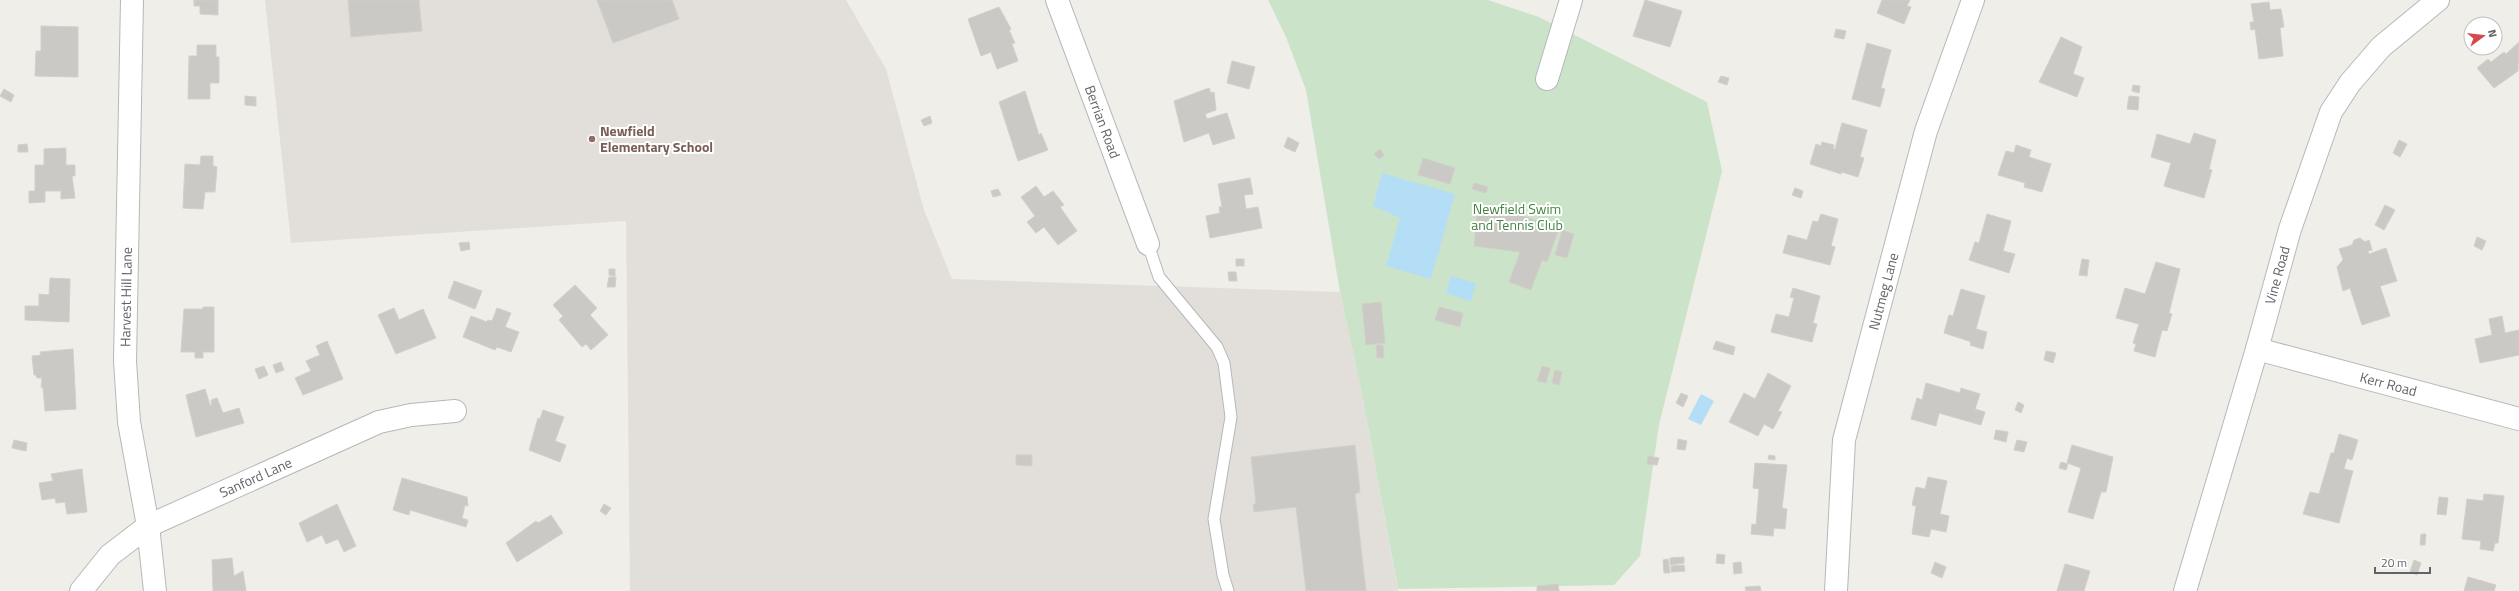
<svg xmlns="http://www.w3.org/2000/svg" width="2519" height="591" font-family="'Titillium Web',sans-serif">
  <style>
    .education { fill: #e2dfda }
    .green { fill: #cbe4c9 }
    .water { fill: #b3def5 }
    .building { fill: #cbc9c5; stroke: #d4cfc7 }
    .lines { fill: none; stroke-linecap: round; stroke-linejoin: round }
    .service-casing { stroke: #b5b8bb; stroke-width: 13 }
    .minor-casing { stroke: #b5b8bb; stroke-width: 24 }
    .tertiary-casing { stroke: #b5b8bb; stroke-width: 24 }
    .service { stroke: #fff; stroke-width: 11 }
    .minor { stroke: #fff; stroke-width: 22 }
    .tertiary { stroke: #fff; stroke-width: 22 }
    .education-dot { fill: #8d6e63; stroke: #fff; stroke-width: 1.5 }
    .labels { text-anchor: middle; stroke-width: 4; stroke-linejoin: round; paint-order: stroke }
    .street-label { font-size: 14px; fill: #606367; stroke: #fff }
    .education-label { font-size: 14px; font-weight: bold; fill: #785e54; stroke: #fff; text-anchor: start }
    .park-label { font-size: 14px; fill: #448442; stroke: #fff }
  </style>
  <rect width="100%" height="100%" fill="#f0eee9"/>
  <path class="education" d="M 265,0 L 846,0 L 886,69 L 924,210 L 952,279 L 1340,292 L 1362,394 L 1398,591 L 630,591 L 626,221 L 291,243 Z"/>
  <path class="green" d="M 1268,0 L 1488,0 L 1539,17 L 1707,102 L 1722,171 L 1659,425 L 1640,556 L 1614,585 L 1398,589 L 1362,394 L 1340,292 L 1306,90 L 1286,37 Z"/>
  <path class="water" d="M 1382,173 L 1455,194 L 1431,279 L 1386,266 L 1400,218 L 1373,206 Z
    M 1451,276 L 1476,283 L 1471,301 L 1446,293 Z
    M 1701,394 L 1714,401 L 1701,425 L 1688,419 Z"/>
  <path class="building" d="M 194,0 L 218,0 L 218,15 L 200,14 L 200,6 L 194,6 Z
    M 348,0 L 419,0 L 422,31 L 351,37 Z
    M 597,0 L 672,0 L 679,19 L 613,43 Z
    M 1645,0 L 1682,11 L 1670,47 L 1633,36 Z
    M 1882,0 L 1910,0 L 1907,6 L 1911,7 L 1904,24 L 1877,13 Z
    M 2269,2 L 2270,10 L 2281,9 L 2284,27 L 2280,28 L 2283,56 L 2259,59 L 2255,29 L 2251,30 L 2250,22 L 2254,22 L 2251,4 Z
    M 999,7 L 1011,29 L 1009,30 L 1015,43 L 1012,44 L 1018,61 L 997,69 L 991,52 L 981,56 L 968,19 Z
    M 41,26 L 78,27 L 78,77 L 35,76 L 36,51 L 41,51 Z
    M 1836,29 L 1846,31 L 1844,39 L 1834,37 Z
    M 2061,37 L 2082,47 L 2073,74 L 2084,78 L 2077,97 L 2039,82 Z
    M 2519,42 L 2518,71 L 2494,88 L 2477,68 L 2488,59 L 2491,62 L 2504,52 L 2506,54 Z
    M 1867,43 L 1891,50 L 1881,88 L 1885,89 L 1880,107 L 1852,99 Z
    M 197,45 L 216,45 L 216,57 L 219,57 L 219,83 L 210,83 L 210,99 L 188,99 L 189,56 L 197,56 Z
    M 1232,61 L 1255,67 L 1249,89 L 1227,83 Z
    M 1721,76 L 1729,78 L 1727,85 L 1718,82 Z
    M 2133,85 L 2140,86 L 2139,93 L 2132,91 Z
    M 1209,88 L 1211,93 L 1214,92 L 1216,110 L 1205,114 L 1207,119 L 1227,113 L 1235,138 L 1213,145 L 1209,133 L 1184,142 L 1174,101 Z
    M 4,89 L 14,95 L 11,102 L 0,96 Z
    M 1025,91 L 1039,135 L 1041,133 L 1048,150 L 1018,161 L 999,102 Z
    M 245,96 L 256,97 L 256,106 L 245,105 Z
    M 2129,96 L 2139,97 L 2138,110 L 2127,109 Z
    M 930,116 L 932,123 L 924,126 L 921,120 Z
    M 1842,123 L 1867,130 L 1860,157 L 1864,158 L 1858,177 L 1842,172 L 1841,174 L 1810,164 L 1816,144 L 1821,146 L 1822,142 L 1834,145 L 1833,149 L 1835,149 Z
    M 2194,133 L 2216,140 L 2209,169 L 2212,170 L 2204,198 L 2164,186 L 2171,163 L 2151,157 L 2157,134 L 2190,144 Z
    M 1288,137 L 1299,143 L 1295,152 L 1284,147 Z
    M 2399,140 L 2407,144 L 2400,157 L 2393,153 Z
    M 27,144 L 28,152 L 18,152 L 18,145 Z
    M 2016,145 L 2031,150 L 2029,157 L 2051,164 L 2042,192 L 2024,187 L 2025,183 L 1998,175 L 2006,151 L 2014,153 Z
    M 66,148 L 66,165 L 75,165 L 75,176 L 72,176 L 75,198 L 61,199 L 61,191 L 45,191 L 45,202 L 29,203 L 29,191 L 35,191 L 35,165 L 44,165 L 44,149 Z
    M 1380,149 L 1384,155 L 1379,159 L 1374,154 Z
    M 201,156 L 213,156 L 213,166 L 217,167 L 215,192 L 205,192 L 203,209 L 183,208 L 185,164 L 200,165 Z
    M 1423,158 L 1455,168 L 1450,184 L 1418,175 Z
    M 1250,178 L 1253,194 L 1244,195 L 1246,209 L 1258,207 L 1262,228 L 1210,238 L 1206,216 L 1220,213 L 1219,207 L 1222,207 L 1218,184 Z
    M 1474,183 L 1488,187 L 1486,193 L 1472,189 Z
    M 1036,186 L 1044,197 L 1053,191 L 1064,205 L 1060,207 L 1077,231 L 1058,245 L 1044,227 L 1036,233 L 1027,222 L 1035,216 L 1021,197 Z
    M 1795,188 L 1803,191 L 1801,198 L 1792,195 Z
    M 998,189 L 1001,195 L 993,197 L 991,191 Z
    M 2385,205 L 2395,210 L 2384,230 L 2375,225 Z
    M 1477,211 L 1519,214 L 1559,229 L 1547,262 L 1542,260 L 1531,290 L 1509,282 L 1520,252 L 1474,246 Z
    M 1821,214 L 1838,219 L 1831,246 L 1835,247 L 1830,265 L 1783,253 L 1788,235 L 1807,240 L 1813,221 L 1818,222 Z
    M 1987,214 L 2011,221 L 2003,251 L 2015,254 L 2009,273 L 1969,260 L 1975,242 L 1979,243 Z
    M 1562,230 L 1574,234 L 1567,258 L 1555,255 Z
    M 2477,237 L 2486,241 L 2482,250 L 2474,246 Z
    M 2360,238 L 2365,242 L 2369,240 L 2372,250 L 2368,251 L 2369,254 L 2386,248 L 2397,281 L 2380,286 L 2390,316 L 2362,325 L 2350,288 L 2343,291 L 2337,267 L 2343,260 L 2339,249 L 2352,245 L 2354,240 Z
    M 469,242 L 470,249 L 461,251 L 459,243 Z
    M 1236,259 L 1244,259 L 1244,266 L 1236,266 Z
    M 2082,259 L 2089,260 L 2087,276 L 2079,275 Z
    M 2156,262 L 2180,269 L 2169,313 L 2172,314 L 2167,331 L 2162,330 L 2155,357 L 2134,351 L 2136,344 L 2133,343 L 2139,324 L 2116,318 L 2125,288 L 2145,294 Z
    M 609,269 L 615,269 L 615,276 L 609,275 Z
    M 1228,272 L 1236,272 L 1237,281 L 1229,281 Z
    M 609,277 L 616,277 L 615,287 L 607,287 Z
    M 50,278 L 70,279 L 69,322 L 25,320 L 25,306 L 39,306 L 39,294 L 49,295 Z
    M 454,281 L 482,291 L 475,309 L 448,298 Z
    M 575,285 L 597,308 L 590,315 L 608,335 L 591,350 L 586,344 L 582,347 L 559,320 L 563,316 L 553,305 Z
    M 1793,288 L 1820,296 L 1813,323 L 1817,324 L 1812,342 L 1771,332 L 1776,314 L 1789,317 L 1794,298 L 1790,297 Z
    M 1961,289 L 1985,296 L 1976,329 L 1987,332 L 1983,349 L 1970,345 L 1971,342 L 1966,340 L 1944,333 L 1949,315 L 1953,316 Z
    M 1381,302 L 1385,343 L 1366,345 L 1362,304 Z
    M 203,307 L 214,307 L 214,352 L 203,352 L 203,358 L 195,358 L 195,352 L 181,352 L 184,309 L 203,309 Z
    M 1439,307 L 1463,313 L 1460,327 L 1435,320 Z
    M 394,308 L 399,320 L 423,309 L 436,338 L 396,354 L 378,315 Z
    M 497,308 L 511,313 L 505,327 L 519,332 L 511,352 L 497,347 L 495,350 L 463,337 L 471,316 L 487,322 L 488,320 L 492,321 Z
    M 2502,316 L 2505,333 L 2519,330 L 2519,355 L 2480,363 L 2475,339 L 2492,335 L 2489,319 Z
    M 327,341 L 343,379 L 303,395 L 295,378 L 311,371 L 306,361 L 320,355 L 316,346 Z
    M 1716,341 L 1735,347 L 1733,355 L 1713,349 Z
    M 1376,345 L 1383,345 L 1384,358 L 1377,358 Z
    M 73,349 L 76,409 L 45,411 L 43,388 L 41,387 L 42,378 L 37,378 L 36,375 L 34,375 L 32,356 L 41,355 L 40,352 Z
    M 2046,351 L 2056,353 L 2053,363 L 2044,360 Z
    M 281,362 L 284,370 L 276,373 L 273,365 Z
    M 264,366 L 268,375 L 259,379 L 255,369 Z
    M 1542,366 L 1550,368 L 1546,383 L 1537,381 Z
    M 1555,370 L 1562,372 L 1559,385 L 1552,383 Z
    M 1768,373 L 1791,386 L 1778,411 L 1782,412 L 1773,429 L 1764,424 L 1758,436 L 1729,422 L 1744,393 L 1755,399 Z
    M 1926,383 L 1960,393 L 1961,388 L 1980,394 L 1975,409 L 1985,412 L 1981,425 L 1939,413 L 1936,426 L 1911,419 L 1917,398 L 1922,400 Z
    M 205,389 L 210,405 L 212,405 L 211,400 L 217,398 L 223,413 L 239,408 L 244,423 L 196,437 L 186,395 Z
    M 1681,393 L 1688,396 L 1683,407 L 1676,403 Z
    M 2018,402 L 2024,405 L 2021,413 L 2015,410 Z
    M 543,410 L 564,417 L 555,441 L 566,445 L 560,462 L 529,450 L 538,418 L 540,419 Z
    M 1996,430 L 2008,432 L 2006,442 L 1994,439 Z
    M 2339,434 L 2358,440 L 2352,460 L 2347,458 L 2344,469 L 2353,471 L 2339,523 L 2303,514 L 2310,492 L 2319,494 L 2331,453 L 2334,453 Z
    M 1678,439 L 1687,441 L 1685,450 L 1677,449 Z
    M 14,440 L 27,443 L 26,451 L 12,448 Z
    M 2017,440 L 2027,442 L 2024,452 L 2014,450 Z
    M 1355,445 L 1360,492 L 1355,494 L 1366,591 L 1306,591 L 1296,507 L 1254,512 L 1253,504 L 1256,504 L 1251,457 Z
    M 2072,445 L 2113,457 L 2106,492 L 2101,492 L 2093,519 L 2068,512 L 2081,468 L 2067,463 Z
    M 1016,455 L 1032,455 L 1032,466 L 1016,465 Z
    M 1769,455 L 1775,456 L 1775,460 L 1768,459 Z
    M 1648,456 L 1659,458 L 1657,465 L 1647,464 Z
    M 2061,462 L 2068,464 L 2066,470 L 2059,468 Z
    M 1755,463 L 1787,465 L 1782,508 L 1787,509 L 1785,529 L 1774,528 L 1773,536 L 1751,534 L 1752,524 L 1756,525 L 1759,489 L 1753,488 Z
    M 82,469 L 87,512 L 67,514 L 65,502 L 56,503 L 55,498 L 42,500 L 39,483 L 53,481 L 51,474 Z
    M 1928,477 L 1947,481 L 1940,514 L 1949,516 L 1946,532 L 1931,529 L 1929,537 L 1912,534 L 1916,506 L 1912,505 L 1916,487 L 1925,489 Z
    M 402,478 L 467,497 L 468,506 L 465,505 L 462,518 L 468,520 L 466,527 L 410,510 L 409,515 L 393,510 Z
    M 2484,494 L 2504,496 L 2498,543 L 2495,543 L 2493,551 L 2480,549 L 2481,541 L 2462,539 L 2467,499 L 2483,501 Z
    M 2439,497 L 2448,498 L 2446,515 L 2437,514 Z
    M 337,504 L 356,546 L 344,552 L 338,539 L 326,544 L 322,535 L 307,542 L 299,523 Z
    M 604,504 L 611,508 L 606,515 L 600,511 Z
    M 551,515 L 563,533 L 517,562 L 506,543 L 536,521 L 538,523 Z
    M 2421,534 L 2426,534 L 2425,545 L 2420,545 Z
    M 1717,554 L 1725,555 L 1724,564 L 1716,563 Z
    M 1684,557 L 1684,563 L 1670,565 L 1670,558 Z
    M 232,558 L 234,576 L 243,571 L 246,591 L 213,591 L 212,560 Z
    M 1668,559 L 1670,573 L 1664,573 L 1663,560 Z
    M 2414,560 L 2421,563 L 2417,575 L 2410,572 Z
    M 1741,562 L 1742,573 L 1734,574 L 1733,563 Z
    M 1935,562 L 1946,567 L 1942,578 L 1931,573 Z
    M 2065,564 L 2090,571 L 2084,591 L 2057,591 Z
    M 1684,565 L 1685,571 L 1671,572 L 1671,566 Z
    M 2468,577 L 2496,585 L 2494,591 L 2464,591 Z
    M 1558,584 L 1559,591 L 1537,591 L 1537,586 Z
    M 1760,586 L 1761,591 L 1746,591 L 1745,587 Z"/>
  <g class="lines">
    <g class="service-casing">
      <path id="service" d="M 1148,244 L 1159,277 L 1217,347 L 1224,363 L 1231,417 L 1214,519 L 1223,575 L 1228,591"/>
    </g>
    <g class="minor-casing">
      <g id="minor">
        <path d="M 132,0 L 125,361 L 129,422 L 148,526 L 155,591"/>
        <path id="s1" d="M 1057,0 L 1148,244"/>
        <path d="M 1547,79 L 1571,0"/>
        <path id="s2" d="M 2257,349 L 2519,419"/>
        <path id="s3" d="M 81,591 L 110,555 L 148,526 L 379,422 L 411,415 L 455,411"/>
        <path id="s4" d="M 1836,591 L 1844,440 L 1926,131 L 1973,0"/>
      </g>
    </g>
    <g class="tertiary-casing">
      <g id="tertiary">
        <path id="s5" d="M 2185,591 L 2257,349 L 2290,229 L 2331,112 L 2350,83 L 2381,47 L 2438,0"/>
      </g>
    </g>
    <use href="#service" class="service"/>
    <use href="#minor" class="minor"/>
    <use href="#tertiary" class="tertiary"/>
  </g>
  <circle class="education-dot" cx="592" cy="139" r="4"/>
  <g class="labels">
    <g class="street-label">
      <text dy="5" stroke="none"><textPath href="#s1" startOffset="130">Berrian Road</textPath></text>
      <text dy="5" stroke="none"><textPath href="#s5" startOffset="329">Vine Road</textPath></text>
      <text dy="5" stroke="none"><textPath href="#s4" startOffset="305">Nutmeg Lane</textPath></text>
      <text transform="translate(126 297) rotate(-89)" y="5">Harvest Hill Lane</text>
      <text dy="5" stroke="none"><textPath href="#s2" startOffset="136">Kerr Road</textPath></text>
      <text dy="5" stroke="none"><textPath href="#s3" startOffset="212">Sanford Lane</textPath></text>
    </g>
    <g class="education-label">
      <text x="600" y="136">Newfield<tspan x="600" dy="16">Elementary School</tspan></text>
    </g>
    <g class="park-label">
      <text x="1517" y="214">Newfield Swim<tspan x="1517" dy="16">and Tennis Club</tspan></text>
    </g>
  </g>
  <g transform="translate(2483 36) rotate(75)"><circle r="19" fill="#ffffff" stroke="#bfc1c2"/>
  <path d="M0-3L7 15L0 10L-7 15Z" fill="#d5494a"/>
  <text y="-6" font-size="11" font-weight="bold" text-anchor="middle" fill="#606367">N</text>
  </g>
  <path d="M2375 567v6h55v-6" fill="none" stroke="#606367" stroke-width="2"/>
  <text x="2381" y="567" font-size="12" fill="#606367" stroke="#ffffff" stroke-width="3" paint-order="stroke">20 m</text>
</svg>
